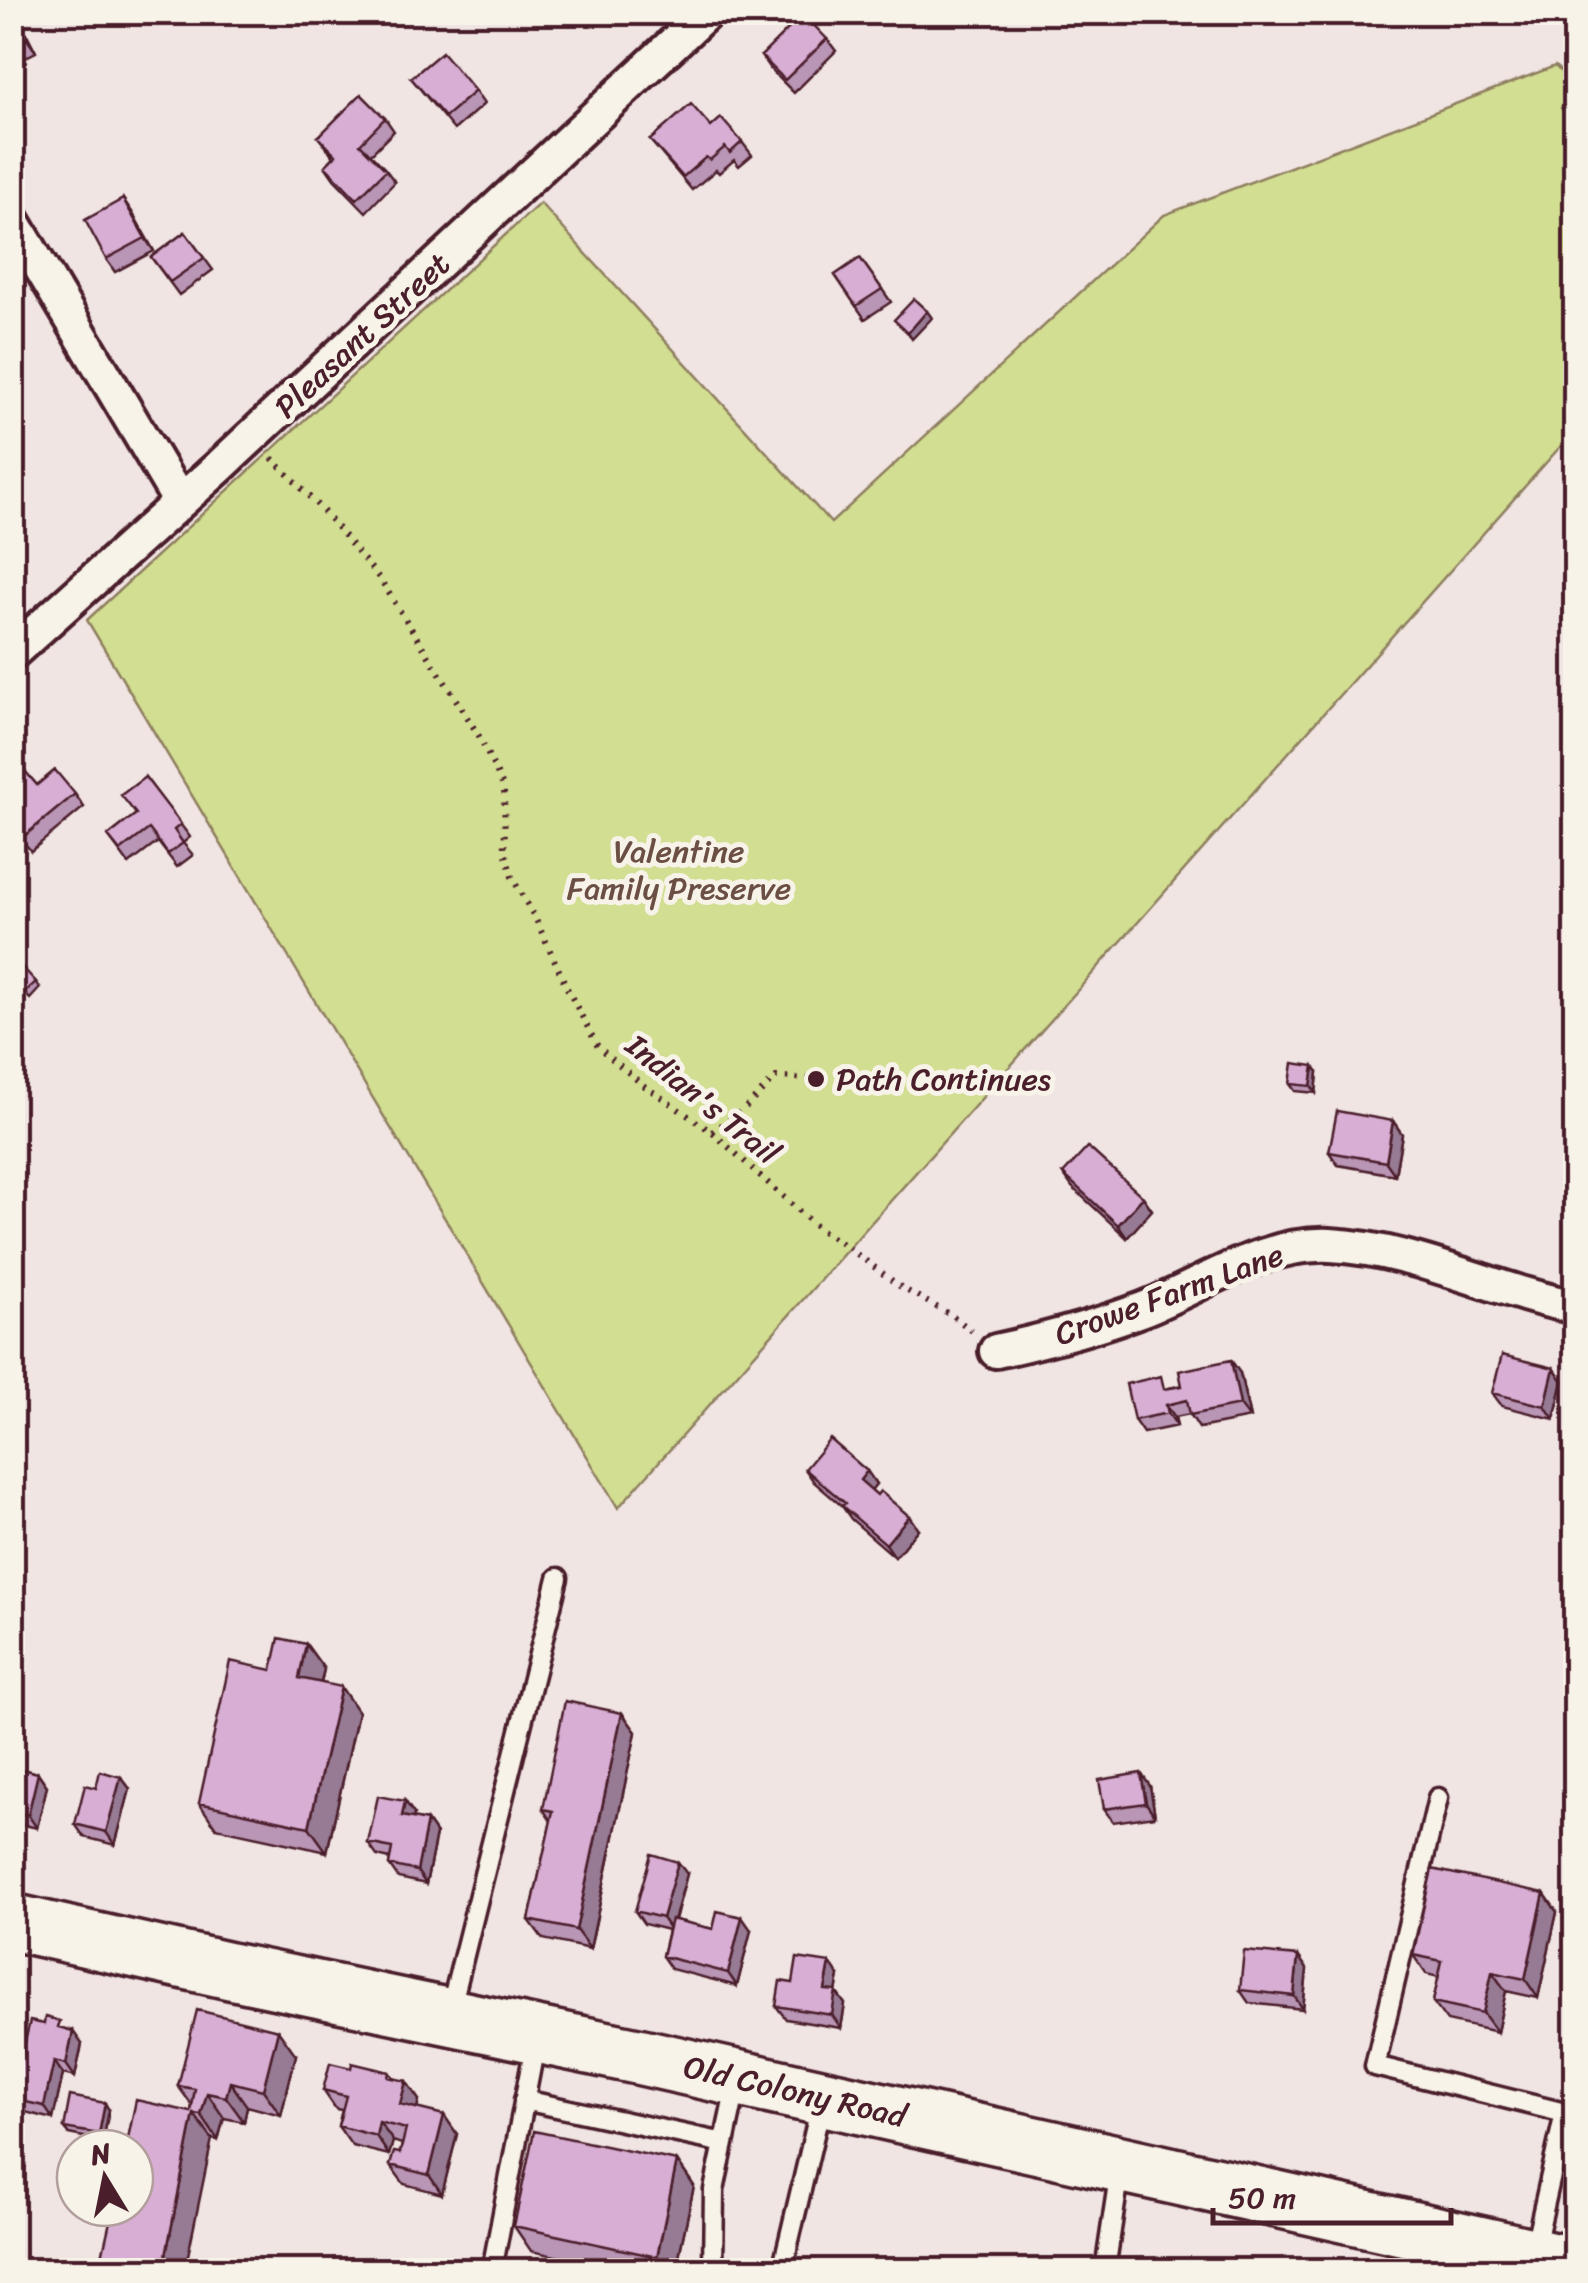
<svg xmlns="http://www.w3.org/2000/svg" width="1588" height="2283" font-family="Sriracha,sans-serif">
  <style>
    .green { fill: #d2de91; stroke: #8e7e5e; stroke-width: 2.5 }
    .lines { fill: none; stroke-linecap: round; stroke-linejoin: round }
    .lane-casing { stroke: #4a1f2b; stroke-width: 25 }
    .street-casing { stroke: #4a1f2b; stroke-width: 40 }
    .highway-casing { stroke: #4a1f2b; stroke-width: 62 }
    .path { stroke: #4a1f2b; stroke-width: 6; stroke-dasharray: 2.5 8; stroke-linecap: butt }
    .lane { stroke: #f7f3e8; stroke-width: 18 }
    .street { stroke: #f7f3e8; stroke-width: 32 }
    .highway { stroke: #f7f3e8; stroke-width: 55 }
    .wall { fill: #ba96b6; stroke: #4a1f2b; stroke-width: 2.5 }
    .shaded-wall { fill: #977a94; stroke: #4a1f2b; stroke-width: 2.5 }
    .building { fill: #d8aed4; stroke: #4a1f2b; stroke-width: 2.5 }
    .poi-dot { fill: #4a1f2b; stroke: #f7f3e8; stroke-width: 4 }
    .labels { text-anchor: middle; stroke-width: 10; stroke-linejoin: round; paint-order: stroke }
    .street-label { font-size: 32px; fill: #4a1f2b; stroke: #f7f3e8 }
    .park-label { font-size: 32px; fill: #6c4f44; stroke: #f7f3e8 }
    .poi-label { font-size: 32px; fill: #4a1f2b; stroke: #f7f3e8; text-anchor: start }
  </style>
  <rect width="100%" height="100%" fill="#f1e5e4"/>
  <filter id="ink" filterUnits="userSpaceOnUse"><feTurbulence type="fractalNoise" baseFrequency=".01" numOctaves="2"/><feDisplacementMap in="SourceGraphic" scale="20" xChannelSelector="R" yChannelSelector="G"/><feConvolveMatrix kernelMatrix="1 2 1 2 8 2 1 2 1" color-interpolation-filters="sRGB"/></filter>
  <g filter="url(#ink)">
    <path class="green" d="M 1555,66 L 1575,85 L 1575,93 L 1561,108 L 1576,123 L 1575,430 L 618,1508 L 87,620 L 540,203 L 831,523 L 1164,215 Z"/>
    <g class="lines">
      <g class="lane-casing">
        <path id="lane" d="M 1438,1798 L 1375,2066 L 1565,2113 L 1534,2251
          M 450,2011 L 558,1578
          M 524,2100 L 724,2143
          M 492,2270 L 536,2040
          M 713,2270 L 714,2190 L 737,2083
          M 782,2270 L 822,2101
          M 1105,2270 L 1120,2170"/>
      </g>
      <g class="street-casing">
        <path id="street" d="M 12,219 L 180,502
          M 12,653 L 219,467 L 707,12
          M 996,1351 C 1046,1340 1095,1327 1143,1309 C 1204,1285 1263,1242 1330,1245 C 1415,1249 1493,1291 1576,1307"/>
      </g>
      <g class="highway-casing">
        <path id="highway" d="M 12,1922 L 230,1971 L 642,2057 L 1576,2266"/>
      </g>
      <path class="path" d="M 272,458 L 325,513 L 380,579 L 479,736 L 504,788 L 505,851 L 512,877 L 537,922 L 569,992 L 598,1047 L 643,1085 L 712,1132 L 820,1230 L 849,1248 L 902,1288 L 953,1316 L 972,1331
        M 712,1132 L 743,1110 L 776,1077 L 816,1079"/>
      <use href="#lane" class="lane"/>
      <use href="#street" class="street"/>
      <use href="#highway" class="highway"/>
    </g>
    <path class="wall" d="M 12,12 L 20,21 L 36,52 L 12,64 Z
      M 827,39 L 836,51 L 794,93 L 770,69 L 761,56 Z
      M 411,78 L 475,91 L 484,104 L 454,130 Z
      M 385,118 L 394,131 L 371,154 L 386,170 L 395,182 L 366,212 L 334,179 L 325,166 L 334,157 L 318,137 Z
      M 711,127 L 742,142 L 752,155 L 739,166 L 734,160 L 719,173 L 716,170 L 692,190 L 660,152 L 650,140 Z
      M 123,199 L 154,251 L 115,272 L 106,259 Z
      M 185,232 L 213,270 L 179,295 L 151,257 Z
      M 860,258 L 891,302 L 865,319 L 835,275 Z
      M 12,756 L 37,785 L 75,794 L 84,807 L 31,851 L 12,828 Z
      M 145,777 L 190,837 L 183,843 L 193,855 L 177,867 L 158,842 L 129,864 L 108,836 L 135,815 Z
      M 12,960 L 36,982 L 40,988 L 30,999 L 12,980 Z
      M 1318,1072 L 1316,1093 L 1295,1091 L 1290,1084 Z
      M 1393,1121 L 1402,1134 L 1395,1175 L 1338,1165 L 1329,1152 Z
      M 1063,1174 L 1143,1197 L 1152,1210 L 1127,1238 L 1072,1187 Z
      M 1554,1368 L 1563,1381 L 1554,1419 L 1502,1406 L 1492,1393 Z
      M 1240,1373 L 1250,1418 L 1199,1428 L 1190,1414 L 1175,1417 L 1177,1426 L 1143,1433 L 1134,1420 L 1169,1388 Z
      M 805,1469 L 867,1471 L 876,1484 L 871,1490 L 918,1529 L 895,1557 L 851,1519 L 842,1506 L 814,1482 Z
      M 306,1644 L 324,1669 L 321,1683 L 358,1712 L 327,1852 L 216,1828 L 199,1803 L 272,1670 Z
      M 622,1713 L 636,1732 L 590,1949 L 543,1939 L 529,1920 L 551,1821 L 543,1809 Z
      M 12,1767 L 38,1773 L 47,1786 L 37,1828 L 12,1822 Z
      M 121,1777 L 130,1789 L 115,1845 L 84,1837 L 75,1824 L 96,1788 Z
      M 1150,1786 L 1155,1816 L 1113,1822 L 1104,1809 Z
      M 405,1801 L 414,1814 L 413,1818 L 427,1821 L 436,1834 L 426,1884 L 398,1878 L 389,1865 L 390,1859 L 377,1856 L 368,1843 Z
      M 687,1874 L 675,1920 L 713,1929 L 751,1930 L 737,1986 L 671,1969 L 662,1956 L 668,1930 L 644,1924 L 635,1911 Z
      M 1544,1893 L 1557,1912 L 1538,1998 L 1506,1991 L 1497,2032 L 1447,2021 L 1433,2002 L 1439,1977 L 1426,1974 L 1413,1955 Z
      M 1298,1956 L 1307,1969 L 1303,2009 L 1249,2003 L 1240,1990 Z
      M 839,1976 L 836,1992 L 845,2004 L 841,2028 L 786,2019 L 776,2006 L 793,1983 Z
      M 65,2029 L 82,2044 L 75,2077 L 63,2074 L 53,2119 L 21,2111 L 12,2099 Z
      M 296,2055 L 281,2115 L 247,2106 L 244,2122 L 224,2118 L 218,2140 L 212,2139 L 191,2112 L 192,2105 L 178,2086 Z
      M 351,2068 L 389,2072 L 394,2078 L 419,2100 L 417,2109 L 457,2134 L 442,2194 L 404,2184 L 390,2165 L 400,2153 L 402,2144 L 393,2141 L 389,2155 L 352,2146 L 338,2126 L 342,2110 L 336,2109 L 323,2090 Z
      M 109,2110 L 103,2141 L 69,2134 L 64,2128 Z
      M 677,2161 L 694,2186 L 676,2270 L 622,2270 L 531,2251 L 514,2226 Z"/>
    <path class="shaded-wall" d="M 14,12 L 20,21 L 36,52 L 27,39 Z
      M 123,199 L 132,212 L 154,251 L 145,238 Z
      M 927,311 L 932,318 L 912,339 L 908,333 Z
      M 1314,1066 L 1318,1072 L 1316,1093 L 1311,1086 Z
      M 1393,1121 L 1402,1134 L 1395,1175 L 1386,1162 Z
      M 1143,1197 L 1152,1210 L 1127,1238 L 1118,1225 Z
      M 1231,1360 L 1240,1373 L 1250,1418 L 1240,1405 Z
      M 1554,1368 L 1563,1381 L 1554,1419 L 1545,1406 Z
      M 1166,1405 L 1175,1417 L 1177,1426 L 1168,1413 Z
      M 867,1471 L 876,1484 L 869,1493 L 860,1480 Z
      M 909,1516 L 918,1529 L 895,1557 L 886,1544 Z
      M 306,1644 L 324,1669 L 316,1703 L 299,1678 Z
      M 341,1687 L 358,1712 L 327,1852 L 309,1827 Z
      M 622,1713 L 636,1732 L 590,1949 L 576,1930 Z
      M 38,1773 L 47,1786 L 37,1828 L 28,1815 Z
      M 1141,1773 L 1150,1786 L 1155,1816 L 1146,1803 Z
      M 121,1777 L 130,1789 L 115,1845 L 106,1832 Z
      M 405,1801 L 414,1814 L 411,1829 L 402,1816 Z
      M 427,1821 L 436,1834 L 426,1884 L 417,1871 Z
      M 678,1862 L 687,1874 L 671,1931 L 662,1918 Z
      M 1544,1893 L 1557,1912 L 1538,1998 L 1525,1979 Z
      M 742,1917 L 751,1930 L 737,1986 L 728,1973 Z
      M 1298,1956 L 1307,1969 L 1303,2009 L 1294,1996 Z
      M 830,1963 L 839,1976 L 836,1992 L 845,2004 L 841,2028 L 832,2015 L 825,1990 Z
      M 1492,1972 L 1506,1991 L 1497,2032 L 1483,2013 Z
      M 278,2030 L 296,2055 L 281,2115 L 263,2090 Z
      M 73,2031 L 82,2044 L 75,2077 L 66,2064 Z
      M 54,2061 L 63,2074 L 53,2119 L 44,2106 Z
      M 406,2081 L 419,2100 L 413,2123 L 400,2104 Z
      M 230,2082 L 247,2106 L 244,2122 L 226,2097 Z
      M 207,2093 L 224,2118 L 218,2140 L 201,2115 Z
      M 105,2103 L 109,2110 L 103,2141 L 99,2134 Z
      M 194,2114 L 212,2139 L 185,2270 L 163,2270 Z
      M 444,2115 L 457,2134 L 442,2194 L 429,2175 Z
      M 379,2122 L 393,2141 L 389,2155 L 376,2136 Z
      M 677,2161 L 694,2186 L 676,2270 L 666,2270 L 657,2257 Z"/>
    <path class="building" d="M 12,12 L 27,39 L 12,46 Z
      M 803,14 L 827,39 L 785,80 L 761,56 Z
      M 442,52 L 475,91 L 445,117 L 411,78 Z
      M 361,94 L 385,118 L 360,144 L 386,170 L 357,199 L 325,166 L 336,155 L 318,137 Z
      M 691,104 L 711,127 L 721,118 L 742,142 L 730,153 L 725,147 L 710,160 L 706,157 L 683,177 L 650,140 Z
      M 123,199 L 145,238 L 106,259 L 85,220 Z
      M 185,232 L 204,258 L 170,282 L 151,257 Z
      M 860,258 L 882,289 L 856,306 L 835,275 Z
      M 914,299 L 927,311 L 908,333 L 894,320 Z
      M 12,756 L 37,785 L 55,770 L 75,794 L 22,838 L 12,826 Z
      M 145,777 L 181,824 L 174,830 L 183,843 L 168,854 L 149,829 L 120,851 L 108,836 L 136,814 L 121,795 Z
      M 15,959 L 36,982 L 25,992 L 12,979 L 12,960 Z
      M 1293,1063 L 1314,1066 L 1311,1086 L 1290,1084 Z
      M 1337,1111 L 1393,1121 L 1386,1162 L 1329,1152 Z
      M 1088,1147 L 1143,1197 L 1118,1225 L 1063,1174 Z
      M 1502,1355 L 1554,1368 L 1545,1406 L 1492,1393 Z
      M 1231,1360 L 1240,1405 L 1190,1415 L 1187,1400 L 1166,1405 L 1168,1413 L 1134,1420 L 1126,1384 L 1161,1376 L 1164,1389 L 1182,1386 L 1179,1371 Z
      M 830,1439 L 867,1471 L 860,1480 L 877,1495 L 880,1491 L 909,1516 L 886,1544 L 842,1506 L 845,1503 L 805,1469 Z
      M 279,1638 L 306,1644 L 299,1678 L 341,1687 L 309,1827 L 199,1803 L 230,1661 L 272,1670 Z
      M 565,1701 L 622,1713 L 576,1930 L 529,1920 L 553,1811 L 543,1809 Z
      M 12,1767 L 38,1773 L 28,1815 L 12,1811 Z
      M 100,1771 L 121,1777 L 106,1832 L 75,1824 L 85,1785 L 96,1788 Z
      M 1141,1773 L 1146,1803 L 1104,1809 L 1099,1780 Z
      M 378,1796 L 405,1801 L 402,1816 L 427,1821 L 417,1871 L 389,1865 L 392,1848 L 368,1843 Z
      M 651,1854 L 678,1862 L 662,1918 L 635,1911 Z
      M 1432,1869 L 1544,1893 L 1525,1979 L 1492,1972 L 1483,2013 L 1433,2002 L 1442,1961 L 1413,1955 Z
      M 717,1911 L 742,1917 L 728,1973 L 662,1956 L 671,1919 L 713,1929 Z
      M 1244,1951 L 1298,1956 L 1294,1996 L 1240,1990 Z
      M 797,1958 L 830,1963 L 825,1990 L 836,1991 L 832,2015 L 776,2006 L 780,1981 L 793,1983 Z
      M 197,2010 L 278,2030 L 263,2090 L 230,2082 L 226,2097 L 207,2093 L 201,2115 L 194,2114 L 163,2270 L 99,2270 L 113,2208 L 135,2208 L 135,2148 L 126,2148 L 136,2100 L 191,2112 L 195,2089 L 178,2086 Z
      M 45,2017 L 60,2021 L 58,2027 L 73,2031 L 66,2064 L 54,2061 L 44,2106 L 12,2099 L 12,2096 L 30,2021 L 44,2024 Z
      M 330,2063 L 351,2068 L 352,2063 L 389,2072 L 388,2077 L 406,2081 L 400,2104 L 444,2115 L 429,2175 L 390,2165 L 394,2152 L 400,2153 L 406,2129 L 379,2122 L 376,2136 L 338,2126 L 346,2096 L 323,2090 Z
      M 70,2096 L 105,2103 L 99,2134 L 64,2128 Z
      M 534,2131 L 677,2161 L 657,2257 L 514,2226 Z"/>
  </g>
  <circle class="poi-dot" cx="816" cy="1079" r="10"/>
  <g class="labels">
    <g class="street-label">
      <text transform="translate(362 335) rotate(-43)" y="11">Pleasant Street</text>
      <text transform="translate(703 1099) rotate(39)" y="11">Indian's Trail</text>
      <text transform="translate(1169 1294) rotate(-20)" y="11">Crowe Farm Lane</text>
      <text transform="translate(795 2091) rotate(13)" y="11">Old Colony Road</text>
    </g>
    <g class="park-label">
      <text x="679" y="862">Valentine<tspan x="679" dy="37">Family Preserve</tspan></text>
    </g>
    <g class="poi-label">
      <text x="836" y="1090">Path Continues</text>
    </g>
  </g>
  <rect width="1588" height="2283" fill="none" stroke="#f7f3e8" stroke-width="50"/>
  <rect x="25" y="25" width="1538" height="2233" fill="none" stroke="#4a1f2b" stroke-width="4" filter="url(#ink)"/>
  <g transform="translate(105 2178) rotate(350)"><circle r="48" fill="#f7f3e8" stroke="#b29e9c" stroke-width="2.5"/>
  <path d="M0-8L18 38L0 25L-18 38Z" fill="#4a1f2b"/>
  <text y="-15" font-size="28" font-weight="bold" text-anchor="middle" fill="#4a1f2b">N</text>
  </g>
  <path d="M1213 2208v15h238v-15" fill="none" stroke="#4a1f2b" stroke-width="5"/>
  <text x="1228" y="2208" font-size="30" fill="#4a1f2b" stroke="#f7f3e8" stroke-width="8" paint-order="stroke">50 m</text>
</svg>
